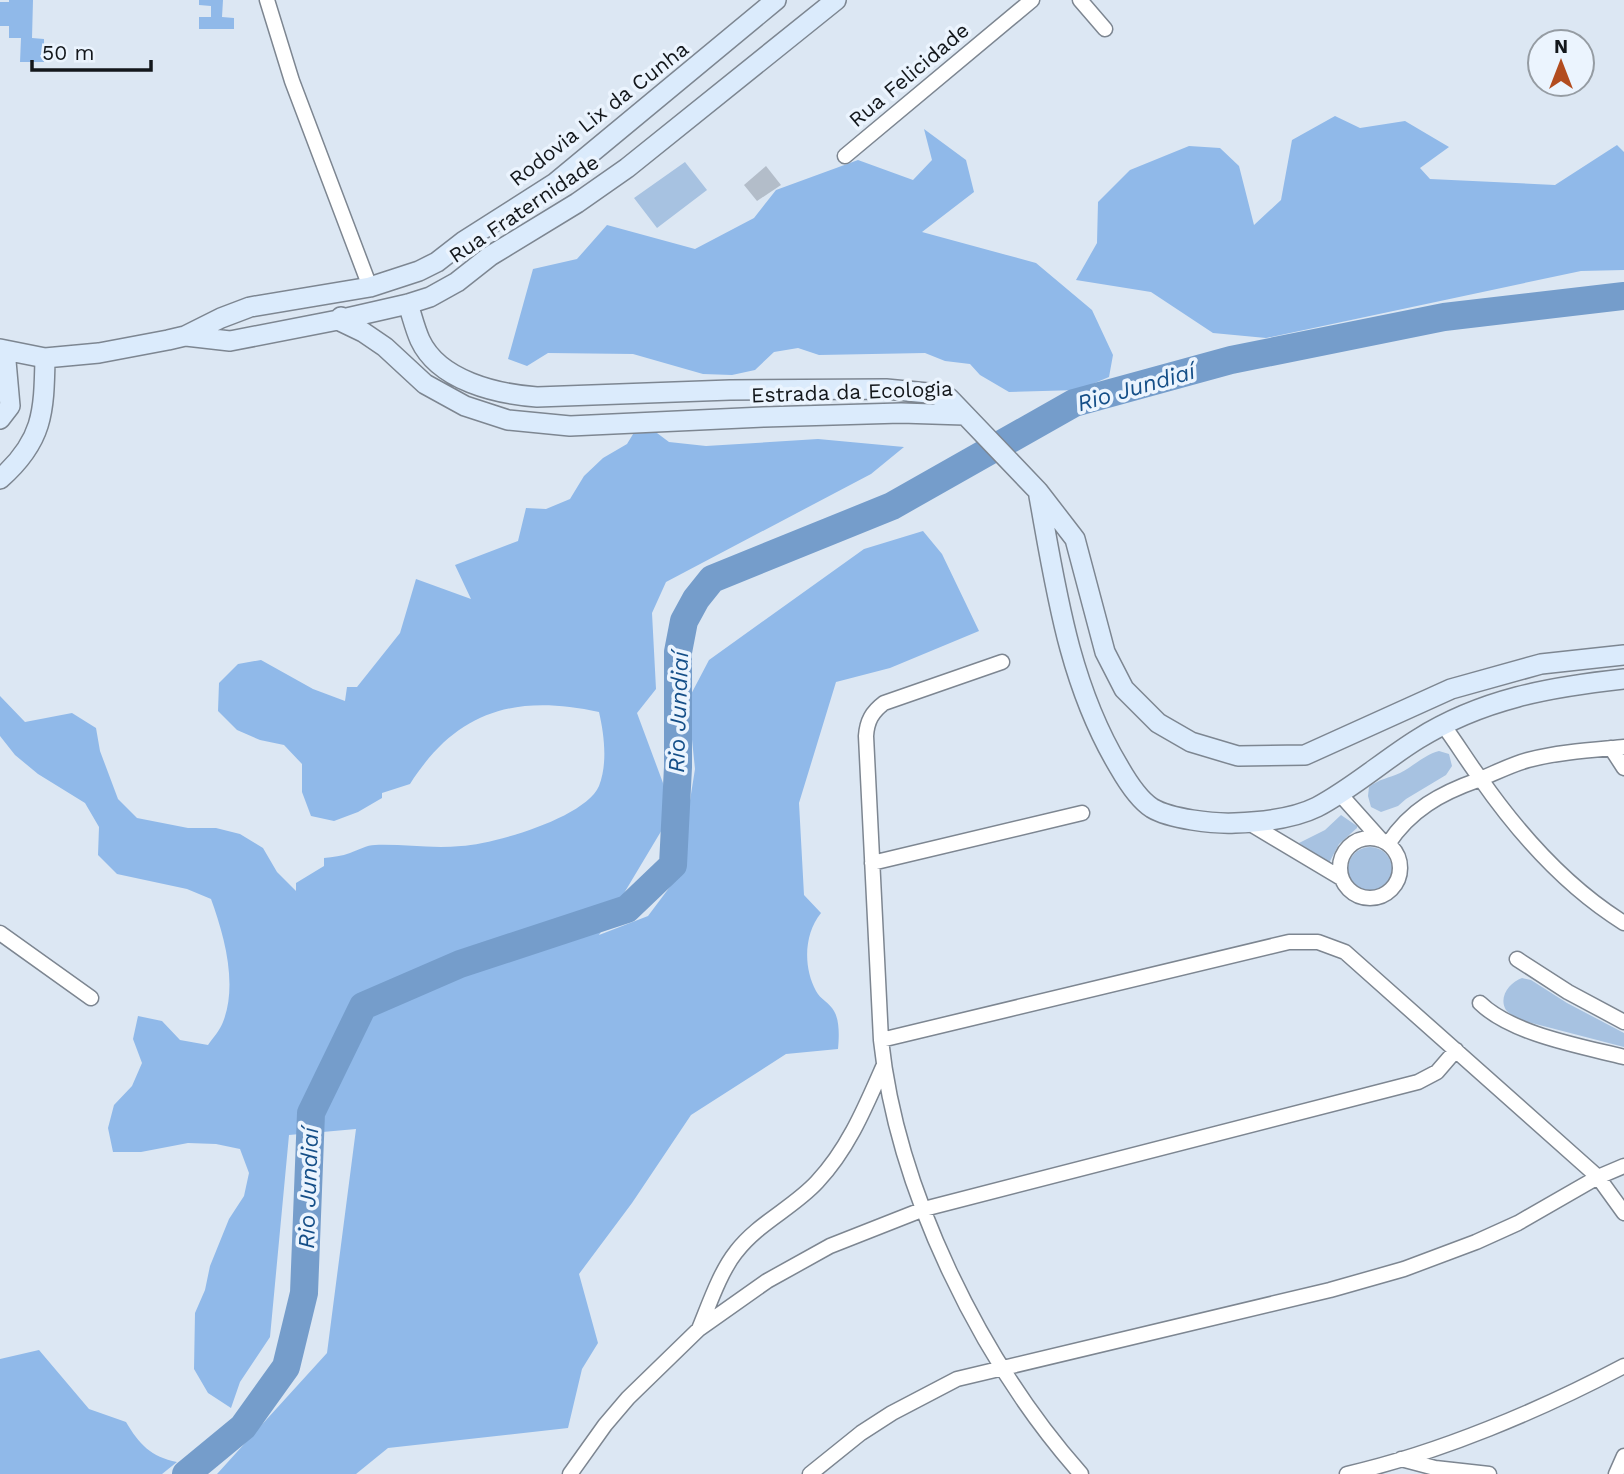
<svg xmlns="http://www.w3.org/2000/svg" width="1624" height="1474" font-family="'Work Sans',sans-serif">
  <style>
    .green { fill: #a7c2e1 }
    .forest { fill: #90b9e9 }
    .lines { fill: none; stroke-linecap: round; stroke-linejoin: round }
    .river { stroke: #759dcb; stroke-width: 28 }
    .building { fill: #b3bdc9 }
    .street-casing { stroke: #7d8691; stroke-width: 17 }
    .secondary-casing { stroke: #7d8691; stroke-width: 22 }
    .street { stroke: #fff; stroke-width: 14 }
    .secondary { stroke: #dbebfc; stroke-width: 19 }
    .labels { text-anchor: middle; stroke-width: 7; stroke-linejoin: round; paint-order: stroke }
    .street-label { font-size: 21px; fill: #13171b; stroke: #ebf4fe }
    .water-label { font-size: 23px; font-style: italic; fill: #154f88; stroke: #ebf4fe }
  </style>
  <rect width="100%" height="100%" fill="#dce7f3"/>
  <path class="green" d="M 685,162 L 707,190 L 657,228 L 634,198 Z
    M 1439,751 L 1449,754 L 1452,766 L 1446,775 L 1406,799 L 1398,806 L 1381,812 L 1371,807 L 1368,796 L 1369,787 C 1379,779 1389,778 1400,773 C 1414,766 1424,755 1439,751 Z
    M 1341,815 L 1357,826 L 1357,828 L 1339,844 L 1329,863 L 1299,843 L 1325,830 Z
    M1348 869a22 22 0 1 1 44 0a22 22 0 1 1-44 0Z
    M 1522,978 L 1531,980 L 1567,1003 L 1624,1033 L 1624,1047 L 1520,1020 C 1516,1017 1509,1014 1506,1010 C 1498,997 1510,982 1522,978 Z"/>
  <path class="forest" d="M 9,0 L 33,0 L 32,38 L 44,39 L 44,62 L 20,62 L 21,38 L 9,38 L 9,26 L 0,26 L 0,2 L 9,2 Z
    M 199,0 L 223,0 L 222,17 L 234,18 L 234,29 L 199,29 L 199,17 L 211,17 L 211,6 L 199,5 Z
    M 1335,116 L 1360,128 L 1405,121 L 1449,147 L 1420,168 L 1430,179 L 1555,185 L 1617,145 L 1624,152 L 1624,270 L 1581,271 L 1266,338 L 1213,333 L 1151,292 L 1076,280 L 1097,243 L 1098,202 L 1130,170 L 1189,146 L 1220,148 L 1239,166 L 1254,225 L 1281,200 L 1292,140 Z
    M 924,129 L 966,160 L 974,192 L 922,232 L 1036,263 L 1092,310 L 1113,355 L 1109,377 L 1078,390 L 1009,392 L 980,375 L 970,364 L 945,361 L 925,353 L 819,355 L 798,348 L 774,352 L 755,370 L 732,375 L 703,374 L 633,354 L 548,353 L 527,366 L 508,359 L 533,269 L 577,259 L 607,225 L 695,249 L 754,218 L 776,190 L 858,160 L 913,180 L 932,160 Z
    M 641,421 L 669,442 L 706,446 L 818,439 L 904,447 L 871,474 L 666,582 L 652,613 L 656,689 L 637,713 L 663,783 L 663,828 L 599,935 L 648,916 L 678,876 L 695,769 L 688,700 L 709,660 L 864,549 L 923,531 L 942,554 L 979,631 L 890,668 L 836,682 L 799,803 L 804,895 L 821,913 C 804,934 803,967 816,991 C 820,999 830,1003 834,1011 C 840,1021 839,1038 838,1049 L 786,1054 L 691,1115 L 632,1203 L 579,1274 L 598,1343 L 582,1369 L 568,1428 L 388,1448 L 356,1474 L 217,1474 L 327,1353 L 356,1129 L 289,1135 L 270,1337 L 240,1382 L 231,1408 L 208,1393 L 194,1369 L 195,1313 L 205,1290 L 210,1266 L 229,1219 L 244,1196 L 249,1173 L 240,1149 L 216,1144 L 188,1143 L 141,1152 L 113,1152 L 108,1128 L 114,1105 L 132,1086 L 142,1063 L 133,1039 L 138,1016 L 162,1021 L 180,1040 L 208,1045 C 213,1038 220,1030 223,1022 C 238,984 224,935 211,899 L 187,889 L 117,874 L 98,855 L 99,827 L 85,803 L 38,774 L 15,755 L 0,736 L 0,696 L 25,722 L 72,713 L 96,728 L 100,751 L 118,799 L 137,818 L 188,828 L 216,828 L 240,834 L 263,848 L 277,872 L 296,891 L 296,883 L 324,866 L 324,858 C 333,857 342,856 350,853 C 358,850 367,845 375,845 C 404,844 432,849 461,846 C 494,844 585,818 599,786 C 608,763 604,734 599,712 C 516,694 457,710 410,784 L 382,793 L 382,798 L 358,812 L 334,821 L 311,816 L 302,792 L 302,764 L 284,745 L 260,740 L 237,730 L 218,711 L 219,683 L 238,664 L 261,660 L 313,689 L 345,701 L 347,687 L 357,687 L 400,633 L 416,579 L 471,599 L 455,565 L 518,541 L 526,508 L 546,509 L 570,499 L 584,476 L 603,458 L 627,444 Z
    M 39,1350 L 89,1409 L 126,1422 C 139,1444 151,1457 177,1462 L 162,1474 L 0,1474 L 0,1359 Z"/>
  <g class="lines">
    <path class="river" d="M 186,1474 L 243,1427 L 286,1367 L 304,1293 L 311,1113 L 363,1006 L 460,964 L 627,909 L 673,865 L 678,767 L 678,652 L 684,621 L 696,599 L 712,579 L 892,506 L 1074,403 L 1231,360 L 1444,317 L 1624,296"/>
  </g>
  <path class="building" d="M 766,166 L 781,185 L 757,201 L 744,185 Z"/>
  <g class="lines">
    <g class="street-casing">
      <path id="street" d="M 267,0 L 292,81 L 370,287
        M 1080,0 L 1105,29
        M 845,156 L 1032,0
        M 1002,662 L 884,703 C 872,712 867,721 866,736 L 881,1040 C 897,1191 981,1361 1081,1474
        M 1443,725 C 1456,742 1467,761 1480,778 C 1519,834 1566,887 1624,923
        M 1611,748 L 1624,768
        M 1339,793 L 1381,840
        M 1249,823 L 1341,878
        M1340 868a30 30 0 1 1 60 0a30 30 0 1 1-60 0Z
        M 1388,844 C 1410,810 1441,793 1478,780 C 1495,773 1510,765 1528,760 C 1559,752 1592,750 1624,747
        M 872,863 L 1082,813
        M 0,933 L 91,998
        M 1517,959 L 1568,992 L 1624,1022
        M 1480,1003 C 1512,1034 1580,1046 1624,1057
        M 881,1040 L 1289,942 L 1318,942 L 1345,952 L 1598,1177 L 1624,1213
        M 699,1329 C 709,1305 720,1272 736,1252 C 758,1223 793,1208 817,1182 C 848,1149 865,1108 883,1067
        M 1401,1459 L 1435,1468 L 1489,1474
        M 570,1474 L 605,1425 L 628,1398 L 699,1329 L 767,1281 L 830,1246 L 924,1209 L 1418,1082 L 1437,1072 L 1456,1050
        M 810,1474 L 861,1433 L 892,1413 L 957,1379 L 1330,1290 L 1404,1269 L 1476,1242 L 1518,1223 L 1598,1177 L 1624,1166
        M 1347,1474 C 1439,1453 1541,1410 1624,1366
        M 1616,1474 L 1624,1456"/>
    </g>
    <g class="secondary-casing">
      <path id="secondary" d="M 408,304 C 412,316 415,329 420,340 C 439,381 497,394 537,397 L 730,390 L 886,389 L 928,393 L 949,398 L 1038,491 L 1075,539 L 1105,652 L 1124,689 L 1158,723 L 1191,742 L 1238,756 L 1305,755 L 1451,689 L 1541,664 L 1624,655
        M 341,317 L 338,320 L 363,332 L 385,347 L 425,384 L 465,406 L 508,420 L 570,426 L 764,417 L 901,413 L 964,415
        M 186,336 L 230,341 L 338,320 L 408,304 L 430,297 L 457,282 L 490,256 L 577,203 L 627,168 L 836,0
        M 0,349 L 45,358 L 99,353 L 168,340 L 185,336 L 221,318 L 250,307 L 370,287 L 419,271 L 437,262 L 464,241 L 555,183 L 776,0
        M 0,419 L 10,406 L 5,350
        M 0,479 C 43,441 44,413 45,358
        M 1039,496 C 1056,590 1069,684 1119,767 C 1127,781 1138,799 1152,808 C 1170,819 1214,824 1235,823 C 1262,822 1293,819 1317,807 C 1353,788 1384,760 1418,739 C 1482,699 1550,687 1624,679"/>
    </g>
    <use href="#street" class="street"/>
    <use href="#secondary" class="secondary"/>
  </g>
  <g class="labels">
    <g class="street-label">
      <text transform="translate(909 75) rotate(-40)" y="7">Rua Felicidade</text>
      <text transform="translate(599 114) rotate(-38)" y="7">Rodovia Lix da Cunha</text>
      <text transform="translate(524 209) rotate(-34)" y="7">Rua Fraternidade</text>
      <text transform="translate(852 392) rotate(-2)" y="7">Estrada da Ecologia</text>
    </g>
    <g class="water-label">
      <text transform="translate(1136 387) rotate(-16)" y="8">Rio Jundiaí</text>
      <text transform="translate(678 712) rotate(-88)" y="8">Rio Jundiaí</text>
      <text transform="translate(308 1188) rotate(-88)" y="8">Rio Jundiaí</text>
    </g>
  </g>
  <g transform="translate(1561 63)"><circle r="33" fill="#ebf4fe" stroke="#959ca3" stroke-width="2"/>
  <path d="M0-5L12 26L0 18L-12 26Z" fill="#b24c1f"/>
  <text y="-10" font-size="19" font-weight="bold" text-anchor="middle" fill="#13171b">N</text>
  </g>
  <path d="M32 60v10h119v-10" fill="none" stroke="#13171b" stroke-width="3.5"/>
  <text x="42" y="60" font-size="21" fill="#13171b" stroke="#ebf4fe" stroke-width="5" paint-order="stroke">50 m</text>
</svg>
